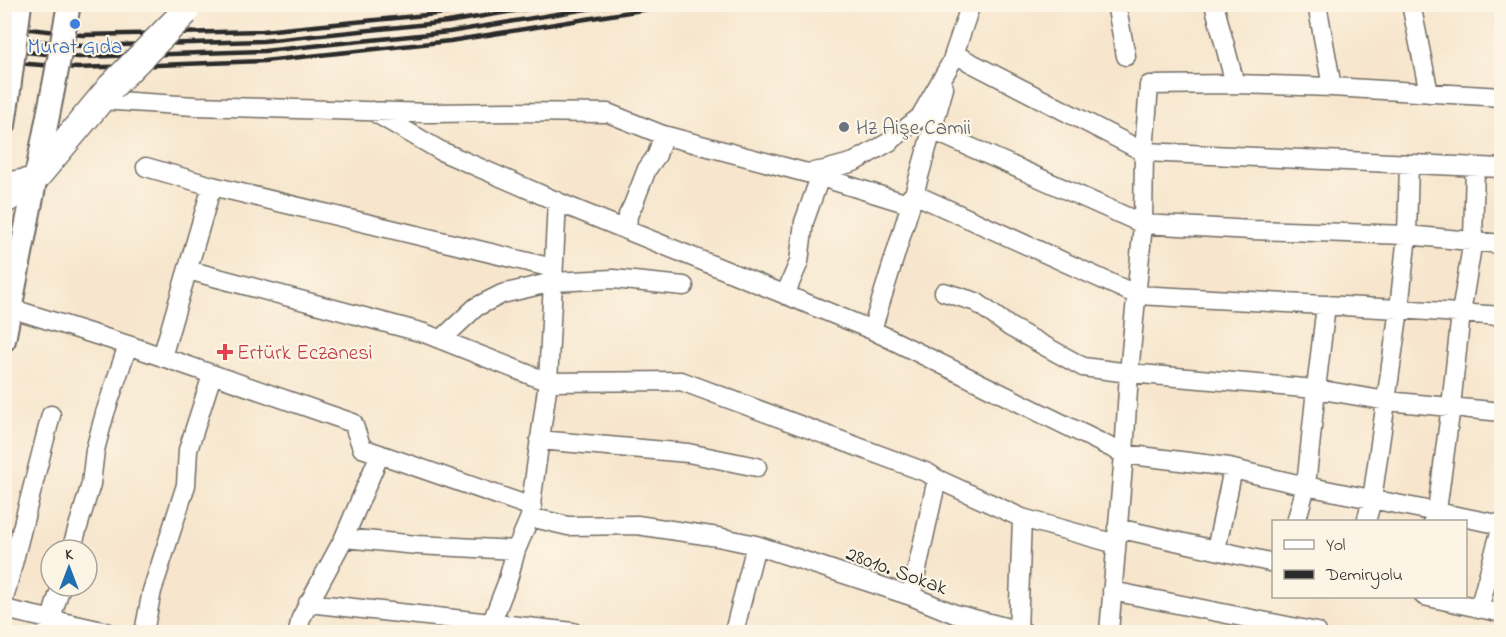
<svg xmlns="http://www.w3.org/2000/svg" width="1506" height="637" font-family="'Indie Flower',sans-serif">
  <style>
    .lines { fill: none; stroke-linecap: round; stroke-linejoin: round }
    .minor-casing { stroke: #726c64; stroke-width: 21 }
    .major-casing { stroke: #726c64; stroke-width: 26 }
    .highway-casing { stroke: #726c64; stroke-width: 30 }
    .minor { stroke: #fff; stroke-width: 18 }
    .major { stroke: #fff; stroke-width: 22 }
    .highway { stroke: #fff; stroke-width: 27 }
    .rail { stroke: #2b2b2b; stroke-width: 4.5 }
    .major-bridge-casing { stroke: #726c64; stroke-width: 26; stroke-linecap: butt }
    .highway-bridge-casing { stroke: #726c64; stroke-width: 30; stroke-linecap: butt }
    .major-bridge { stroke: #fff; stroke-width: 22 }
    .highway-bridge { stroke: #fff; stroke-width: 27 }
    .shop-dot { fill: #3f7fe0; stroke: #fcf5e5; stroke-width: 2 }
    .worship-dot { fill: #6b7280; stroke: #fcf5e5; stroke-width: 2 }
    .health-dot { fill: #e0444e; stroke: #fcf5e5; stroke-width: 2 }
    .labels { text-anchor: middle; stroke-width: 4.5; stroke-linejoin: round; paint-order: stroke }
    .shop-label { font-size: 21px; fill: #366cbe; stroke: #fcf5e5 }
    .worship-label { font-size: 21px; fill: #5b616d; stroke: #fcf5e5; text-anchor: start }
    .health-label { font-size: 21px; fill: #be3a42; stroke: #fcf5e5; text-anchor: start }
    .street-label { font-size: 21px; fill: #2b2b2b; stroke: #fcf5e5 }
  </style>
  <rect width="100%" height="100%" fill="#fcf5e5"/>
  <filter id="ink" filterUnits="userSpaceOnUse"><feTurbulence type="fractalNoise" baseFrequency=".0167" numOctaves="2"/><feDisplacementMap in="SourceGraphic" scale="12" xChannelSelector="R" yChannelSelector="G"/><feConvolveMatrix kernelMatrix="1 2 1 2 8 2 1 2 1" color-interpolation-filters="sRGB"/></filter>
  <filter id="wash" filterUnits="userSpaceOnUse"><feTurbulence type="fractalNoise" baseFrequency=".008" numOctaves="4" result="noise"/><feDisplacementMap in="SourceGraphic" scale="24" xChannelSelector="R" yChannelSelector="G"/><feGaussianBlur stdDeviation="1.35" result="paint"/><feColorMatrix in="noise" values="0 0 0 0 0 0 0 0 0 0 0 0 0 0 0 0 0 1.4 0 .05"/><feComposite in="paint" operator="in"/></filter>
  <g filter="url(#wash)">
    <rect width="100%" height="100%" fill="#f7e6cd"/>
  </g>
  <g filter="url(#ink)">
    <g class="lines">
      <g class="minor-casing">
        <path id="minor" d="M 1116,4 L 1126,56
          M 1214,4 L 1235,84
          M 1317,4 L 1332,87
          M 1411,4 L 1429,93
          M 954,54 L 1144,152 L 1502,168
          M 100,100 L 195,106 L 431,113 L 509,112 L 608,113 L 663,135 L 807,173 L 825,170 L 854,162 L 889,142 L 920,117 L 951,63 L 971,4
          M 372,111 L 441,151 L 565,205 L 872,330 L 1124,454 L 1229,467 L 1233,469 L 1306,486 L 1502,525
          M 932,130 L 1143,224 L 1252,230 L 1407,235 L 1502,244
          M 146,167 L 212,186 L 553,268
          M 811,174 L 905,203 L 914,194 L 944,88
          M 4,182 L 37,176
          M 4,206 L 23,193 L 36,177
          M 627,230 L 628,215 L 633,205 L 647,169 L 657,155 L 663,135
          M 188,270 L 424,333 L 548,382 L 681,381 L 928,473 L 937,479 L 1022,518 L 1116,544
          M 944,292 L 976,302 L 1010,327 L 1083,367 L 1129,373 L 1316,389 L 1387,401 L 1502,412
          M 785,295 L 799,262 L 804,222 L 820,177
          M 10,308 L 128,345 L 353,423 L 362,448 L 532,507
          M 872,330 L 914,194 L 1137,295 L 1399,309 L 1502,316
          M 442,339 L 476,307 L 502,294 L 553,282 L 613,279 L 684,286
          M 162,357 L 212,186
          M 539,440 L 688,453 L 757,467
          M 530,517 L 568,526 L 637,525 L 718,537 L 756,545 L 734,632
          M 1296,522 L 1306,486 L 1316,389 L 1326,305
          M 1366,522 L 1372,500 L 1399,309 L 1407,235 L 1409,164
          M 1433,522 L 1438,503 L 1451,406 L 1461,313 L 1473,240 L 1475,167
          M 1117,528 L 1274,563
          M 344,538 L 417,545 L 516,550
          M 756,545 L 911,596 L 955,614 L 1024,632
          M 71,550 L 91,484 L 95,450 L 105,413 L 128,345
          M 1216,550 L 1233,469
          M 1112,591 L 1317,632
          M 911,596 L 937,479
          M 1424,596 L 1502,613
          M 4,599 L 51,415
          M 308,603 L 573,632
          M 4,609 L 107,632
          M 1479,609 L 1502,525
          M 47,632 L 61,586
          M 144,632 L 152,591 L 186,485 L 188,450 L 212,375
          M 298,632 L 301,618 L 344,538 L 380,454
          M 488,632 L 507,583 L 516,550 L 530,517 L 532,496 L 548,382 L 557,201
          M 1018,632 L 1022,518
          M 1109,632 L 1124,454 L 1129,373 L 1143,224 L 1144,152 L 1149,85 L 1235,84 L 1332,87 L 1502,97"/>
      </g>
      <g class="major-casing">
        <path id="major" d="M 4,125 L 8,97
          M 4,340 L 56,75"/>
      </g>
      <g class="highway-casing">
        <path id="highway" d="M 37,176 L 111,87"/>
      </g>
      <use href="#minor" class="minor"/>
      <use href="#major" class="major"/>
      <use href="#highway" class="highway"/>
      <path class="rail" d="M 4,26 L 82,35 L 263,31 L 447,13 L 497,4
        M 4,37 L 81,46 L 263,41 L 448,22 L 556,4
        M 4,50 L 79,57 L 264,51 L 449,32 L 617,4
        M 4,62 L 78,68 L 264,61 L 450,41 L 679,4"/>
      <g class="major-bridge-casing">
        <path id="major-bridge" d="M 56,75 L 69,4
          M 8,97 L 20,4"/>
      </g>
      <g class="highway-bridge-casing">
        <path id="highway-bridge" d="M 111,87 L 185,12"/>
      </g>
      <use href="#major-bridge" class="major-bridge"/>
      <use href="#highway-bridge" class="highway-bridge"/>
    </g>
  </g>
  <circle class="shop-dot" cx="75" cy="24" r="6"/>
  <circle class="worship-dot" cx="844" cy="127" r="6"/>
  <path class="health-dot" d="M222 343h6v6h6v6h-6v6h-6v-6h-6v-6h6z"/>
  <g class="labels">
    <g class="shop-label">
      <text x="75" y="53">Murat Gıda</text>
    </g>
    <g class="worship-label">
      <text x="856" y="134">Hz Aişe Camii</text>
    </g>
    <g class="health-label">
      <text x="237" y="359">Ertürk Eczanesi</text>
    </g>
    <g class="street-label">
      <text transform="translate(897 570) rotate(20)" y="7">28010. Sokak</text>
    </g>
  </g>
  <rect width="1506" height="637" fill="none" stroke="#fcf5e5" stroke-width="24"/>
  <rect x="1272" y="520" width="195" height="78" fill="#fcf5e5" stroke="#a8a49b" stroke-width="1.5"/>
  <rect x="1284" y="540" width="30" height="9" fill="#ffffff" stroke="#a8a49b" stroke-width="1.5"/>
  <text x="1326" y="550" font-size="18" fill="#2b2b2b">Yol</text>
  <rect x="1284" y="570" width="30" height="9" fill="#2b2b2b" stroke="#a8a49b" stroke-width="1.5"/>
  <text x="1326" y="580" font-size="18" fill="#2b2b2b">Demiryolu</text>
  <g transform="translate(69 568)"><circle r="28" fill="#fcf5e5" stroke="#a8a49b" stroke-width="1.5"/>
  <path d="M0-4.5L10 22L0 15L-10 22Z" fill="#1f6fb2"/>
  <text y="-9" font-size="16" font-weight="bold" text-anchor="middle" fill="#2b2b2b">K</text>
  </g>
</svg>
